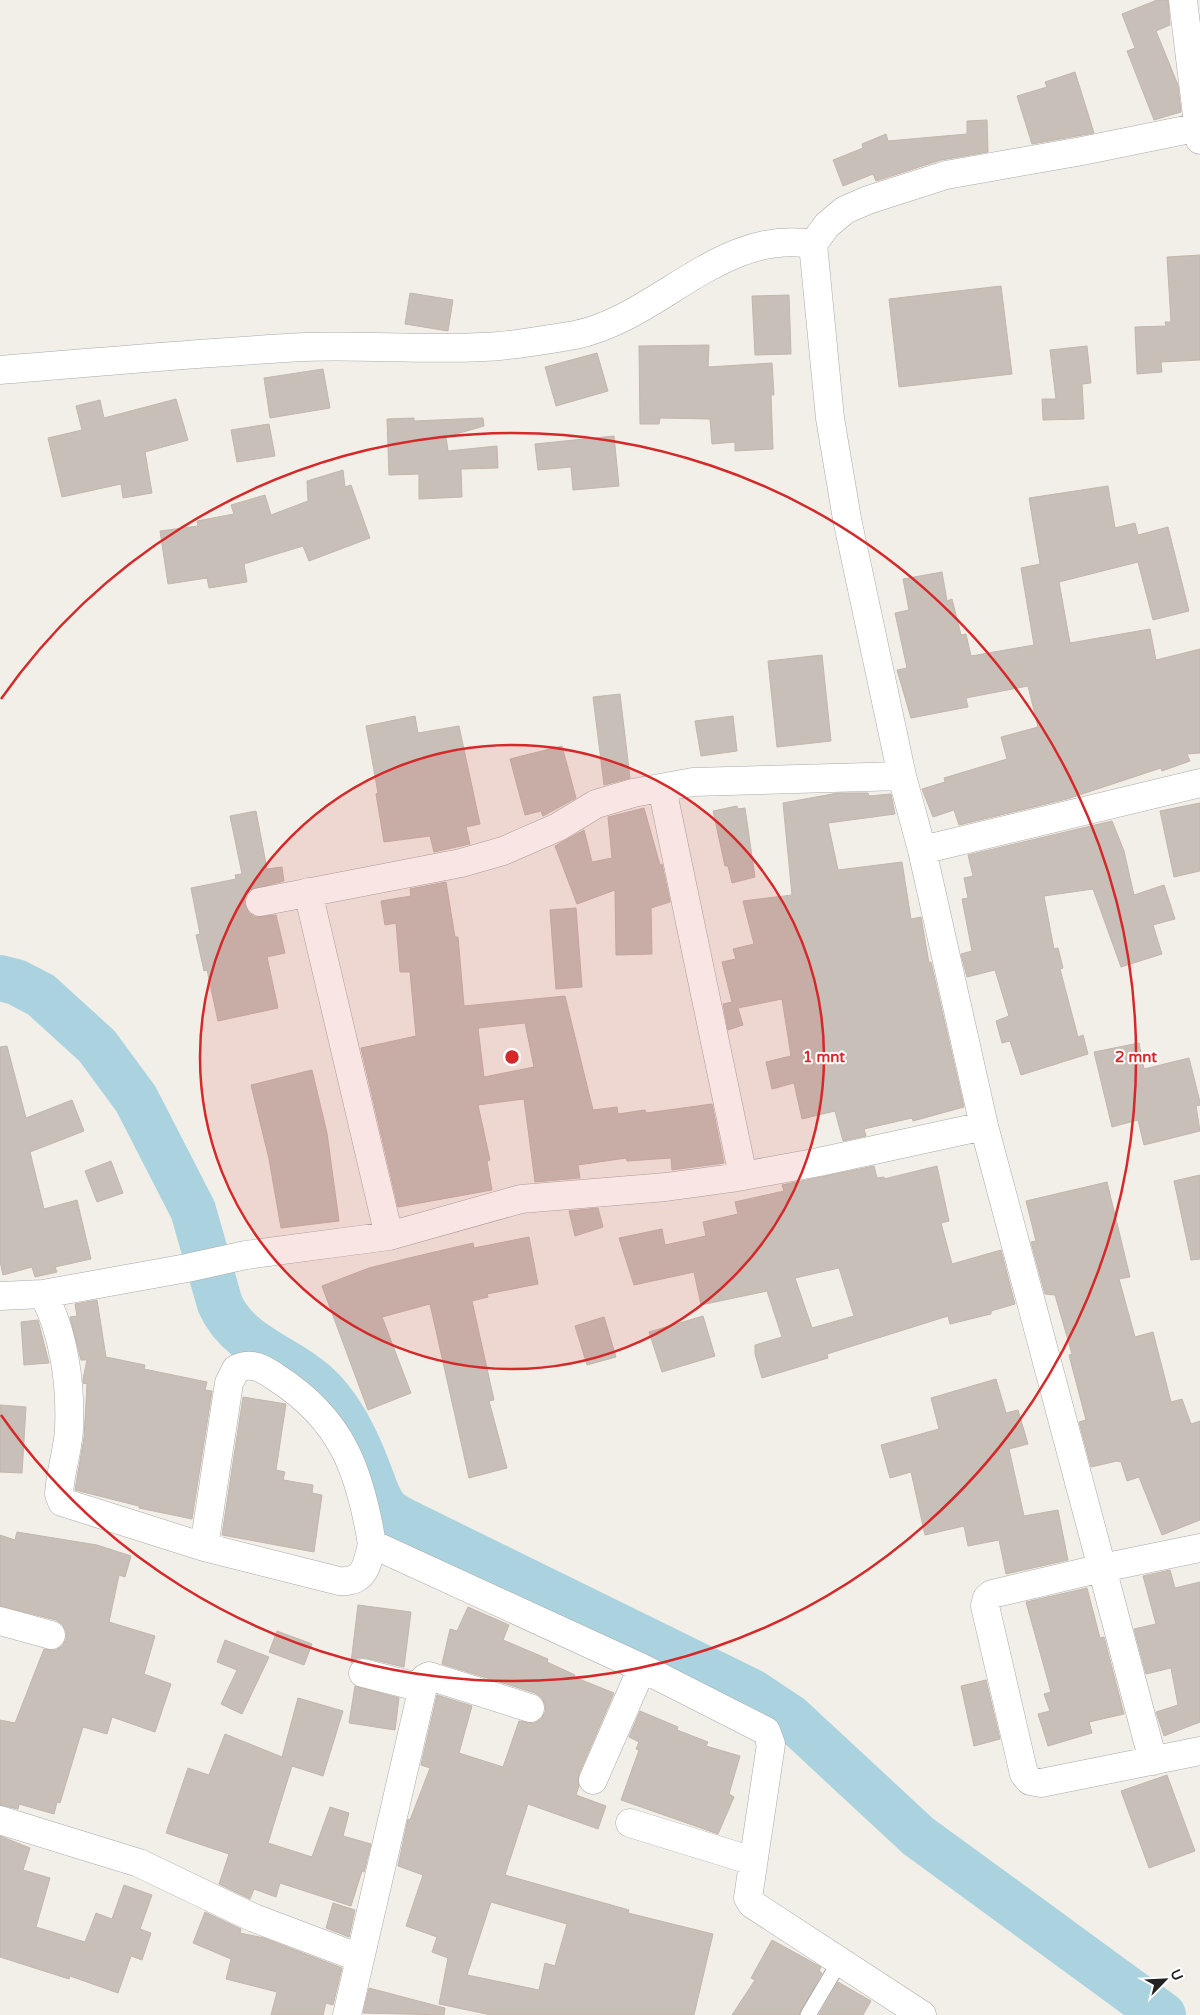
<svg xmlns="http://www.w3.org/2000/svg" width="1200" height="2015" font-family="'Varela Round',sans-serif">
  <style>
    .lines { fill: none; stroke-linecap: round; stroke-linejoin: round }
    .river { stroke: #aad3df; stroke-width: 46 }
    .building { fill: #c7bfb8; stroke: #c4b6ab; fill-rule: evenodd }
    .lane-casing { stroke: #a9a9a9; stroke-width: 17 }
    .street-casing { stroke: #a9a9a9; stroke-width: 29 }
    .lane { stroke: #fff; stroke-width: 15 }
    .street { stroke: #fff; stroke-width: 28 }
    .ring { fill: none; stroke: #d62828; stroke-width: 2.5 }
    .centre { fill: #d62828; stroke: #fff; stroke-width: 2.5 }
    .ring-label { font-size: 15px; text-anchor: middle; font-weight: bold; fill: #d62828; stroke: #fff; stroke-width: 4; stroke-linejoin: round; paint-order: stroke }
  </style>
  <rect width="100%" height="100%" fill="#f2efe9"/>
  <g class="lines">
    <path class="river" d="M 0,978 L 16,982 L 41,995 L 97,1046 L 136,1099 L 193,1210 L 220,1304 C 240,1349 293,1358 324,1392 C 343,1413 356,1439 366,1465 C 372,1479 377,1500 387,1510 C 394,1517 405,1521 414,1526 L 752,1692 L 791,1718 L 918,1836 L 1163,2015"/>
  </g>
  <path class="building" d="M 1157,0 L 1168,0 L 1170,25 L 1156,31 L 1178,85 L 1181,112 L 1154,120 L 1127,51 L 1135,48 L 1122,14 Z
    M 1075,72 L 1094,133 L 1032,144 L 1017,96 L 1047,87 L 1045,82 Z
    M 987,120 L 988,152 L 941,160 L 876,181 L 873,174 L 843,186 L 833,160 L 863,148 L 862,144 L 886,134 L 888,141 L 967,134 L 967,121 Z
    M 1200,255 L 1200,360 L 1161,362 L 1162,372 L 1137,374 L 1135,327 L 1166,326 L 1165,322 L 1171,322 L 1167,257 Z
    M 1001,286 L 1012,374 L 899,387 L 889,299 Z
    M 410,293 L 453,300 L 448,331 L 405,324 Z
    M 789,295 L 791,354 L 755,355 L 752,296 Z
    M 709,345 L 708,367 L 772,363 L 774,395 L 771,395 L 773,449 L 735,451 L 735,442 L 712,444 L 710,419 L 660,418 L 659,424 L 640,424 L 639,346 Z
    M 1087,346 L 1091,383 L 1082,384 L 1084,419 L 1043,420 L 1042,399 L 1056,399 L 1050,350 Z
    M 597,353 L 608,391 L 556,406 L 545,367 Z
    M 323,369 L 330,408 L 270,418 L 264,378 Z
    M 176,399 L 188,440 L 145,452 L 152,493 L 123,498 L 121,484 L 62,497 L 48,438 L 82,430 L 76,406 L 100,400 L 104,418 Z
    M 414,418 L 414,421 L 483,418 L 484,426 L 446,437 L 448,451 L 497,446 L 498,468 L 461,469 L 462,497 L 419,499 L 419,474 L 389,475 L 387,419 Z
    M 269,424 L 275,456 L 237,462 L 231,430 Z
    M 614,436 L 619,486 L 573,490 L 571,467 L 538,470 L 535,444 Z
    M 343,470 L 345,487 L 351,485 L 370,538 L 309,561 L 303,546 L 244,564 L 247,582 L 209,588 L 207,578 L 168,584 L 160,531 L 198,526 L 197,521 L 234,514 L 231,505 L 265,495 L 271,515 L 308,501 L 307,481 Z
    M 1108,486 L 1115,528 L 1135,523 L 1138,535 L 1168,527 L 1189,611 L 1153,620 L 1138,562 L 1059,582 L 1070,643 L 1150,629 L 1156,660 L 1200,649 L 1200,753 L 1187,754 L 1190,761 L 1162,771 L 1161,768 L 1067,799 L 959,825 L 954,810 L 933,817 L 922,789 L 945,782 L 944,778 L 1007,759 L 1001,737 L 1038,727 L 1028,686 L 966,698 L 968,707 L 911,718 L 897,670 L 907,668 L 895,613 L 909,610 L 903,579 L 942,572 L 947,601 L 952,599 L 961,635 L 966,634 L 971,656 L 1034,645 L 1021,568 L 1040,564 L 1029,498 Z
    M 822,655 L 831,741 L 777,747 L 768,661 Z
    M 620,694 L 630,778 L 604,785 L 593,697 Z
    M 415,716 L 418,733 L 459,726 L 480,824 L 466,827 L 470,844 L 434,852 L 430,836 L 384,842 L 376,794 L 378,793 L 366,726 Z
    M 733,716 L 737,751 L 701,756 L 695,721 Z
    M 562,746 L 576,798 L 543,816 L 541,811 L 525,815 L 510,759 Z
    M 838,793 L 868,793 L 869,796 L 891,794 L 895,814 L 828,823 L 838,870 L 902,862 L 911,919 L 921,917 L 929,963 L 931,962 L 964,1107 L 913,1121 L 912,1118 L 864,1129 L 866,1136 L 843,1141 L 835,1111 L 802,1119 L 794,1083 L 772,1089 L 766,1062 L 791,1056 L 782,999 L 738,1008 L 743,1025 L 728,1030 L 723,1004 L 732,1002 L 722,962 L 736,959 L 733,949 L 754,944 L 743,901 L 792,895 L 783,803 Z
    M 1200,803 L 1200,871 L 1174,877 L 1160,811 Z
    M 737,806 L 738,809 L 745,808 L 755,877 L 732,883 L 728,866 L 725,866 L 713,811 Z
    M 644,808 L 660,865 L 662,864 L 670,902 L 651,908 L 652,954 L 616,955 L 615,890 L 577,904 L 555,846 L 584,830 L 592,862 L 612,858 L 608,817 Z
    M 256,811 L 267,869 L 282,867 L 284,881 L 250,890 L 245,896 L 245,904 L 249,913 L 255,917 L 276,915 L 285,953 L 267,957 L 278,1008 L 218,1021 L 207,970 L 204,971 L 196,935 L 200,934 L 191,888 L 236,879 L 235,875 L 242,874 L 230,816 Z
    M 1112,821 L 1124,851 L 1134,895 L 1164,885 L 1175,919 L 1153,925 L 1162,954 L 1121,967 L 1093,889 L 1044,896 L 1054,949 L 1058,948 L 1063,968 L 1060,969 L 1078,1037 L 1083,1035 L 1088,1054 L 1021,1075 L 1010,1041 L 1002,1043 L 996,1021 L 1009,1016 L 995,970 L 967,977 L 961,954 L 972,951 L 962,899 L 968,898 L 964,878 L 973,876 L 968,855 Z
    M 446,882 L 455,937 L 458,937 L 464,1006 L 565,996 L 593,1110 L 617,1107 L 618,1114 L 645,1110 L 646,1113 L 712,1104 L 724,1163 L 672,1170 L 671,1158 L 627,1161 L 626,1158 L 578,1165 L 580,1178 L 535,1182 L 524,1099 L 478,1105 L 490,1160 L 487,1161 L 492,1190 L 398,1207 L 361,1048 L 416,1036 L 410,972 L 400,972 L 396,923 L 385,925 L 381,901 L 411,896 L 410,889 ZM 525,1023 L 534,1067 L 484,1077 L 478,1028 Z
    M 576,908 L 582,987 L 556,989 L 550,910 Z
    M 1139,1043 L 1144,1069 L 1189,1058 L 1200,1102 L 1200,1105 L 1196,1106 L 1200,1131 L 1144,1145 L 1138,1120 L 1112,1127 L 1094,1052 Z
    M 7,1046 L 26,1118 L 72,1100 L 84,1131 L 30,1152 L 44,1209 L 77,1200 L 91,1259 L 55,1267 L 57,1272 L 35,1277 L 32,1267 L 3,1275 L 0,1261 L 0,1047 Z
    M 312,1070 L 327,1133 L 339,1221 L 281,1228 L 269,1159 L 251,1085 Z
    M 111,1161 L 123,1193 L 97,1202 L 85,1171 Z
    M 874,1166 L 877,1178 L 884,1177 L 884,1179 L 937,1166 L 949,1221 L 941,1223 L 952,1264 L 1001,1250 L 1015,1304 L 991,1311 L 991,1314 L 950,1324 L 948,1316 L 827,1354 L 828,1358 L 762,1378 L 755,1354 L 755,1345 L 782,1337 L 767,1291 L 701,1305 L 694,1272 L 634,1285 L 619,1238 L 662,1229 L 665,1245 L 706,1236 L 703,1222 L 738,1214 L 735,1202 L 784,1191 L 782,1185 ZM 839,1268 L 854,1316 L 812,1328 L 795,1278 Z
    M 1200,1175 L 1200,1259 L 1191,1260 L 1174,1181 Z
    M 1107,1182 L 1130,1277 L 1119,1279 L 1135,1337 L 1153,1332 L 1171,1402 L 1182,1399 L 1191,1424 L 1200,1421 L 1200,1520 L 1162,1535 L 1139,1477 L 1127,1481 L 1121,1462 L 1117,1461 L 1091,1467 L 1079,1422 L 1086,1420 L 1069,1355 L 1072,1354 L 1055,1295 L 1045,1294 L 1031,1242 L 1036,1241 L 1026,1201 Z
    M 598,1208 L 603,1227 L 575,1236 L 569,1211 Z
    M 529,1237 L 538,1284 L 487,1294 L 488,1297 L 472,1301 L 494,1400 L 489,1401 L 507,1468 L 469,1478 L 430,1304 L 382,1317 L 411,1393 L 368,1410 L 322,1286 L 369,1268 L 409,1258 L 473,1243 L 474,1248 Z
    M 97,1300 L 106,1357 L 145,1365 L 144,1369 L 207,1382 L 205,1390 L 212,1391 L 192,1519 L 139,1508 L 139,1506 L 75,1490 L 84,1438 L 87,1384 L 83,1383 L 83,1379 L 87,1360 L 81,1360 L 70,1317 L 77,1316 L 75,1304 Z
    M 703,1316 L 715,1356 L 662,1372 L 649,1332 Z
    M 604,1317 L 616,1357 L 587,1365 L 575,1326 Z
    M 38,1320 L 49,1363 L 24,1365 L 21,1322 Z
    M 996,1379 L 1006,1413 L 1018,1410 L 1028,1444 L 1009,1449 L 1024,1516 L 1058,1510 L 1068,1560 L 1006,1574 L 999,1540 L 968,1546 L 964,1526 L 925,1535 L 911,1472 L 890,1478 L 881,1445 L 939,1429 L 931,1398 Z
    M 243,1397 L 286,1404 L 276,1470 L 285,1472 L 283,1480 L 313,1485 L 312,1493 L 322,1495 L 314,1552 L 222,1535 Z
    M 0,1405 L 26,1407 L 22,1473 L 0,1472 Z
    M 17,1532 L 97,1545 L 131,1556 L 125,1577 L 119,1575 L 109,1622 L 155,1636 L 144,1674 L 171,1684 L 155,1732 L 112,1717 L 107,1734 L 83,1727 L 60,1803 L 57,1802 L 54,1814 L 19,1804 L 18,1809 L 0,1805 L 0,1720 L 15,1723 L 44,1649 L 55,1650 L 62,1646 L 66,1639 L 66,1631 L 62,1624 L 56,1620 L 0,1606 L 0,1535 L 15,1540 Z
    M 1170,1570 L 1175,1588 L 1200,1582 L 1200,1722 L 1164,1736 L 1156,1712 L 1178,1705 L 1171,1668 L 1146,1674 L 1134,1629 L 1156,1624 L 1143,1576 Z
    M 1087,1588 L 1100,1638 L 1104,1637 L 1124,1714 L 1089,1722 L 1092,1733 L 1048,1746 L 1038,1714 L 1050,1711 L 1044,1694 L 1051,1692 L 1026,1602 Z
    M 358,1605 L 411,1612 L 404,1667 L 366,1658 L 358,1658 L 351,1663 Z
    M 468,1607 L 509,1625 L 503,1640 L 548,1659 L 547,1662 L 575,1675 L 574,1677 L 614,1693 L 579,1774 L 579,1786 L 576,1795 L 606,1806 L 598,1829 L 528,1804 L 505,1875 L 629,1910 L 628,1913 L 713,1934 L 694,2015 L 491,2015 L 439,2004 L 448,1958 L 432,1952 L 437,1937 L 406,1926 L 423,1875 L 398,1866 L 408,1819 L 410,1820 L 430,1768 L 421,1765 L 437,1695 L 472,1706 L 459,1753 L 503,1767 L 519,1721 L 534,1723 L 541,1719 L 545,1712 L 545,1705 L 542,1698 L 535,1693 L 442,1664 L 450,1629 L 457,1631 ZM 491,1902 L 567,1924 L 555,1966 L 545,1963 L 539,1990 L 467,1975 Z
    M 277,1631 L 312,1644 L 304,1665 L 269,1652 Z
    M 225,1640 L 269,1657 L 242,1714 L 221,1704 L 237,1670 L 217,1662 Z
    M 986,1680 L 1000,1739 L 974,1746 L 961,1686 Z
    M 355,1686 L 399,1698 L 395,1730 L 349,1723 Z
    M 298,1698 L 343,1711 L 323,1776 L 292,1766 L 268,1843 L 312,1857 L 330,1807 L 349,1813 L 343,1836 L 371,1844 L 364,1872 L 362,1871 L 351,1906 L 280,1883 L 276,1897 L 254,1889 L 250,1899 L 219,1884 L 229,1854 L 166,1833 L 188,1768 L 209,1775 L 225,1734 L 282,1757 Z
    M 640,1711 L 678,1727 L 677,1730 L 708,1742 L 706,1746 L 740,1756 L 729,1794 L 734,1797 L 718,1834 L 621,1800 L 639,1750 L 636,1749 L 639,1742 L 629,1737 Z
    M 1167,1775 L 1195,1851 L 1149,1868 L 1121,1791 Z
    M 0,1836 L 30,1848 L 23,1870 L 50,1878 L 36,1927 L 85,1942 L 96,1913 L 112,1919 L 124,1885 L 152,1895 L 140,1929 L 151,1933 L 142,1960 L 131,1956 L 118,1993 L 70,1976 L 69,1979 L 0,1957 Z
    M 333,1903 L 355,1910 L 349,1937 L 326,1928 Z
    M 205,1912 L 241,1929 L 240,1933 L 264,1938 L 342,1968 L 333,2005 L 326,2003 L 323,2015 L 271,2015 L 277,1992 L 226,1979 L 231,1959 L 193,1943 Z
    M 772,1940 L 821,1967 L 819,1971 L 822,1973 L 799,2015 L 732,2015 L 755,1980 L 751,1978 Z
    M 838,1982 L 871,2001 L 863,2015 L 819,2015 Z
    M 369,1988 L 445,2008 L 444,2015 L 363,2013 Z"/>
  <g class="lines">
    <g class="lane-casing">
      <path id="lane" d="M 808,2015 L 840,1961"/>
    </g>
    <g class="street-casing">
      <path id="street" d="M 1183,0 L 1200,140
        M 813,244 L 830,418 L 847,519 L 902,776 L 922,850 L 984,1126 L 1102,1568 L 1200,1548
        M 0,370 C 102,362 204,352 306,347 C 365,345 424,350 483,347 C 513,346 545,340 575,335 C 659,318 721,228 813,244 L 827,225 L 845,210 L 868,200 L 946,175 L 1082,151 L 1200,127
        M 662,788 L 743,1176
        M 922,850 L 1200,783
        M 308,892 L 389,1236
        M 260,902 L 461,863 L 503,851 L 558,827 L 596,804 L 633,793 L 693,782 L 902,776
        M 43,1294 C 64,1332 71,1385 69,1429 C 68,1451 60,1472 59,1494 L 62,1502 L 204,1547 L 339,1581 C 365,1583 367,1565 372,1544 L 642,1668 L 766,1731 L 771,1744 L 748,1898 L 752,1904 L 922,2015
        M 0,1296 L 43,1294 L 187,1268 L 246,1255 L 389,1236 L 521,1199 L 666,1187 L 732,1178 L 819,1162 L 984,1126
        M 204,1547 L 229,1383 L 236,1369 C 252,1361 264,1369 277,1378 C 342,1420 360,1471 372,1544
        M 0,1621 L 51,1635
        M 363,1673 L 422,1688
        M 1153,1761 L 1102,1568 L 992,1594 L 987,1598 L 985,1606 L 1024,1774 L 1030,1781 L 1041,1783 L 1200,1751
        M 593,1780 L 642,1668
        M 0,1820 L 139,1863 L 254,1918 L 360,1958
        M 630,1823 L 753,1861
        M 347,2015 L 425,1678 L 429,1676 L 530,1708"/>
    </g>
    <use href="#lane" class="lane"/>
    <use href="#street" class="street"/>
  </g>
  <circle cx="512" cy="1057" r="312" fill="#d62828" fill-opacity=".12"/>
  <g class="ring">
    <circle cx="512" cy="1057" r="312"/>
    <path d="M1 699A624 624 0 1 1 1 1415"/>
  </g>
  <circle cx="512" cy="1057" r="8" class="centre"/>
  <g class="ring-label">
    <text x="824" y="1062">1 mnt</text>
    <text x="1136" y="1062">2 mnt</text>
  </g>
  <g transform="translate(1165 1980) rotate(66)" stroke="#ffffff" stroke-width="4" paint-order="stroke">
  <path d="M0-4L9 19L0 12L-9 19Z" fill="#222222"/>
  <text y="-8" font-size="14" font-weight="bold" text-anchor="middle" fill="#222222">U</text>
  </g>
</svg>
